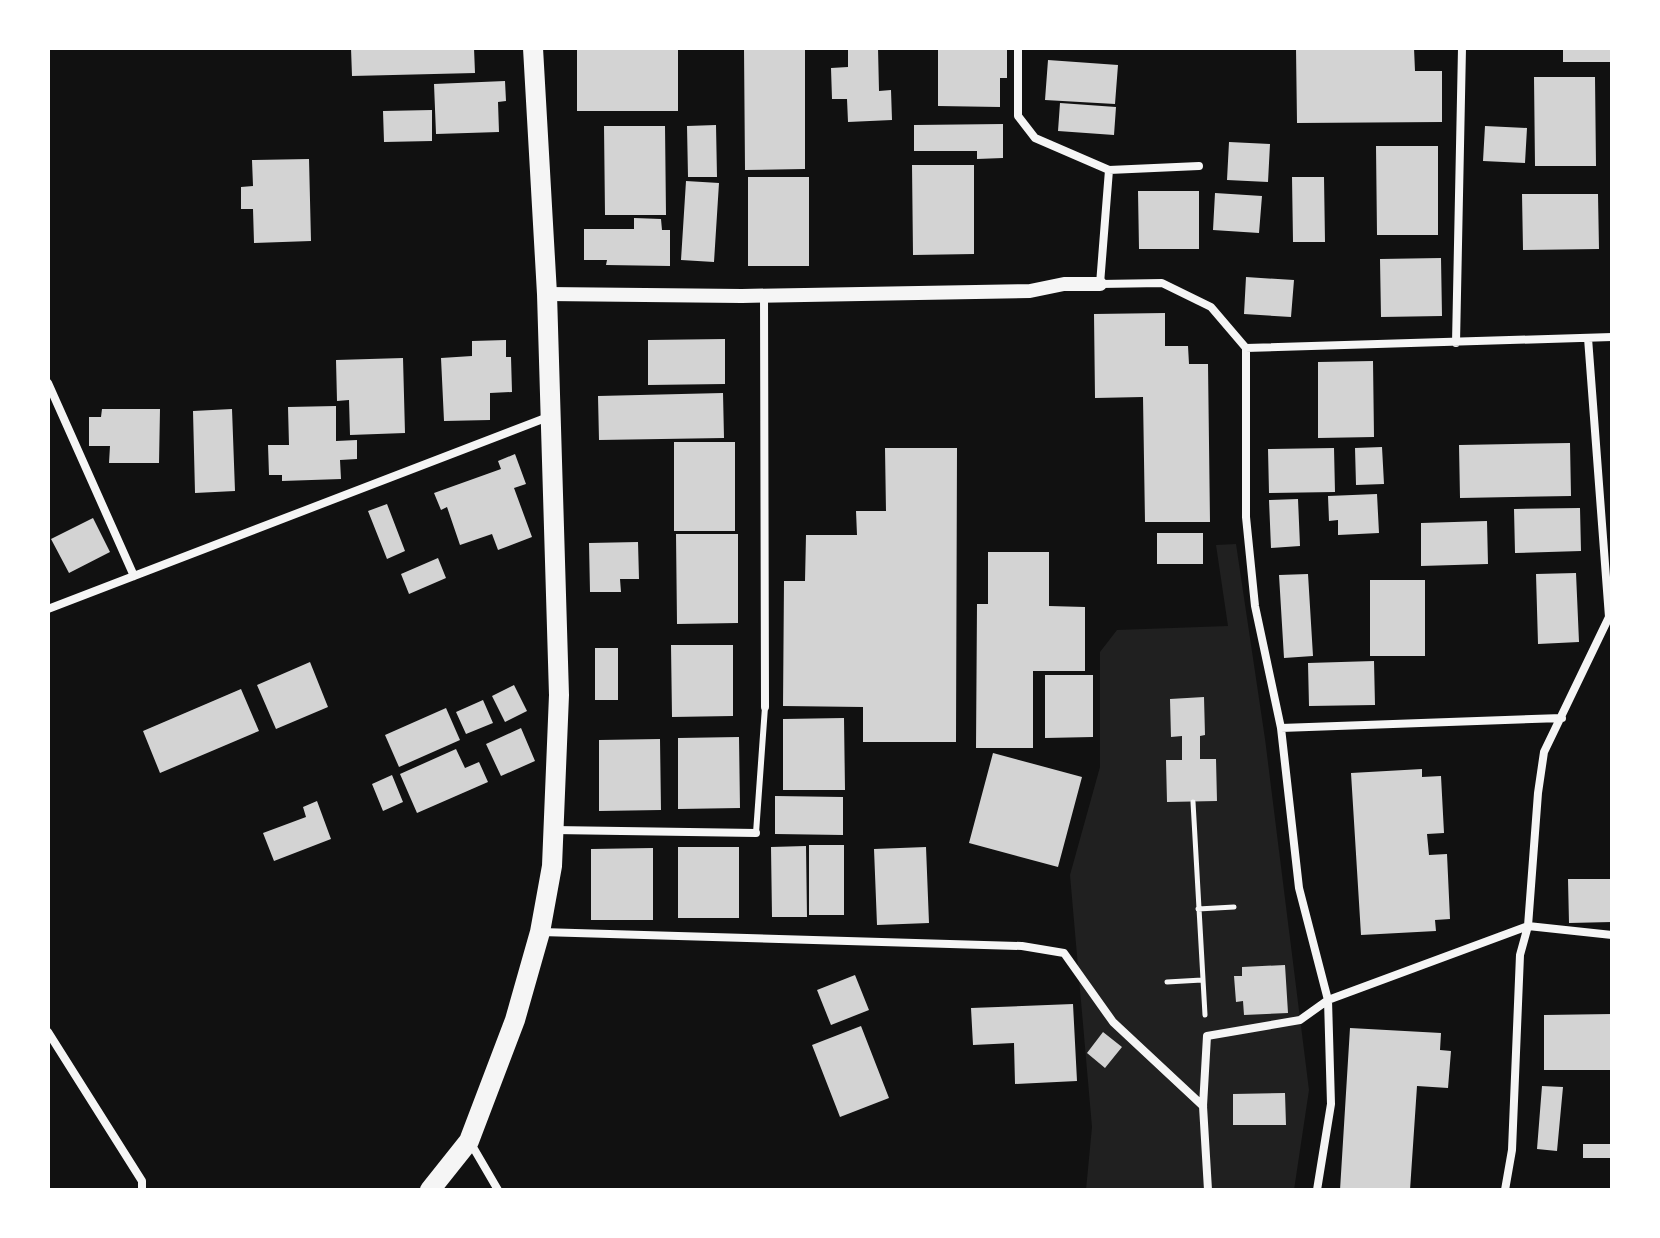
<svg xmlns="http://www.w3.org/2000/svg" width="1660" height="1238" font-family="'Open Sans',sans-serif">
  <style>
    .green { fill: #202020 }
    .building { fill: #d3d3d3 }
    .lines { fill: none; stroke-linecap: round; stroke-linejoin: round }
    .path { stroke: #f5f5f5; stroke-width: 5 }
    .service { stroke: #f5f5f5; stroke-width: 6 }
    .minor { stroke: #f5f5f5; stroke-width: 8 }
    .tertiary { stroke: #f5f5f5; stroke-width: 14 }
    .primary { stroke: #f5f5f5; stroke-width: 20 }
  </style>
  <rect width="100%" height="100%" fill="#111"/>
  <path class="green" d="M 1236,544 L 1265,739 L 1309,1090 L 1294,1190 L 1086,1190 L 1092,1127 L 1070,875 L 1100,767 L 1100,652 L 1117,630 L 1228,626 L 1216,545 Z"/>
  <path class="building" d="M 351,48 L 474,48 L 475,73 L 352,76 Z
    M 577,48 L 678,48 L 678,111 L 577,111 Z
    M 744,48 L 805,48 L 805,169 L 745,170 Z
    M 848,48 L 878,48 L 879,91 L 891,90 L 892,120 L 848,122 L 847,99 L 832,99 L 831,68 L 848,67 Z
    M 938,48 L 1007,48 L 1007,78 L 1000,78 L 1000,107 L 938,106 Z
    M 1296,48 L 1414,48 L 1415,71 L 1442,71 L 1442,122 L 1297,123 Z
    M 1563,48 L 1612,48 L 1612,62 L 1563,62 Z
    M 1048,60 L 1118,65 L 1115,104 L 1045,100 Z
    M 1534,77 L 1595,77 L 1596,166 L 1535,166 Z
    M 505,81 L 506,101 L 498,102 L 499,132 L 436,134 L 434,84 Z
    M 1060,103 L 1116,107 L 1114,135 L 1058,131 Z
    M 432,110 L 432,141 L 384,142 L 383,111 Z
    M 1003,124 L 1003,158 L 977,159 L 977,151 L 914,151 L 914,125 Z
    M 716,125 L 717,177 L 688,177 L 687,126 Z
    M 604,126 L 665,126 L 666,215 L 605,215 Z
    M 1485,126 L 1527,128 L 1525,163 L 1483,161 Z
    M 1229,142 L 1270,144 L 1268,182 L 1227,180 Z
    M 1376,146 L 1438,146 L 1438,235 L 1377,235 Z
    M 309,159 L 311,241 L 254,243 L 253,209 L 241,209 L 241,187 L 253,186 L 252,160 Z
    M 912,165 L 974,165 L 974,254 L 913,255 Z
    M 748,177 L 809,177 L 809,266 L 748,266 Z
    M 1292,177 L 1324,177 L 1325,242 L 1293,242 Z
    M 686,181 L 719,183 L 714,262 L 681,260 Z
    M 1138,191 L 1199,191 L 1199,249 L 1139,249 Z
    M 1215,193 L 1262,196 L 1259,233 L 1213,230 Z
    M 1522,194 L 1598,194 L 1599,249 L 1523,250 Z
    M 634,218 L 661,219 L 662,230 L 670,230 L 670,266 L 606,265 L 607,260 L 584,260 L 584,229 L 634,229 Z
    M 1441,258 L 1442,316 L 1381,317 L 1380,259 Z
    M 1246,277 L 1294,280 L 1291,317 L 1244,314 Z
    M 1165,313 L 1165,346 L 1188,346 L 1189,364 L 1208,364 L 1210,522 L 1145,522 L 1143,397 L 1095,398 L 1094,314 Z
    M 725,339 L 725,384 L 648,385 L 648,340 Z
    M 506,340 L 506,357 L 511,357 L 512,392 L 490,393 L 490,420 L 444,421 L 441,358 L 472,356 L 472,341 Z
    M 403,358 L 405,433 L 350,435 L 349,400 L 337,401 L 336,360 Z
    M 1373,361 L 1374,437 L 1318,438 L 1318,362 Z
    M 723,393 L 724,438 L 599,440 L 598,396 Z
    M 336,406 L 336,441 L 357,440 L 357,459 L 340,460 L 341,479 L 282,481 L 282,475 L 269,475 L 268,445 L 289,445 L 288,407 Z
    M 102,409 L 160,409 L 159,463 L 109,463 L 110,446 L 89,446 L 89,417 L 101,417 Z
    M 232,409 L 235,491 L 195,493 L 193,411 Z
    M 674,442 L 735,442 L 735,531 L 674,531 Z
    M 1570,443 L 1571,496 L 1460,498 L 1459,445 Z
    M 1382,447 L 1384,484 L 1356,485 L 1355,448 Z
    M 885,448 L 957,448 L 956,742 L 863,742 L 863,707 L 783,706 L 784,581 L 805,581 L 806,535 L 857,535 L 856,511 L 886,511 Z
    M 1334,448 L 1335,492 L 1269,493 L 1268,449 Z
    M 515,454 L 526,484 L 514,488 L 532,537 L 498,550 L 492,534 L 460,545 L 447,507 L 441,510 L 434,493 L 501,469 L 498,461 Z
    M 1377,494 L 1379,533 L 1338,535 L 1338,520 L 1329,521 L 1328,496 Z
    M 1298,499 L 1300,546 L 1271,548 L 1269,500 Z
    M 387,504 L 405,551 L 387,559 L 368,511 Z
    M 1580,508 L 1581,551 L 1515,553 L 1514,509 Z
    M 93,518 L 110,552 L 69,573 L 51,539 Z
    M 1487,521 L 1488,564 L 1421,566 L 1421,523 Z
    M 1157,533 L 1203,533 L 1203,564 L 1157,564 Z
    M 676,534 L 738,534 L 738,623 L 677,624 Z
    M 638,542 L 639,579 L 620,579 L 621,592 L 590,592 L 589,543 Z
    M 988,552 L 1049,552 L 1049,606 L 1085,607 L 1085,671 L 1033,671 L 1033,748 L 976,748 L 977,604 L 988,604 Z
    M 438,558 L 446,578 L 409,594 L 401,574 Z
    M 1576,573 L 1579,642 L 1538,644 L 1536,574 Z
    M 1308,574 L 1313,656 L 1284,658 L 1279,575 Z
    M 1370,580 L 1425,580 L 1425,656 L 1370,656 Z
    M 671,645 L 733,645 L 733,716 L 672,717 Z
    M 595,648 L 618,648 L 618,700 L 595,700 Z
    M 1374,661 L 1375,705 L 1309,706 L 1308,663 Z
    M 310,662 L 328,707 L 276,729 L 257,685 Z
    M 1045,675 L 1093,675 L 1093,737 L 1045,738 Z
    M 514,685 L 527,711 L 505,722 L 492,696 Z
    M 241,689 L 259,731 L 160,773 L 143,731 Z
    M 1204,697 L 1205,735 L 1200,736 L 1200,759 L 1216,759 L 1217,801 L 1167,802 L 1166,760 L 1182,760 L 1182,736 L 1171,737 L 1170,699 Z
    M 483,700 L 493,723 L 466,734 L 456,712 Z
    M 446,708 L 460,740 L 399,767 L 385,735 Z
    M 844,718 L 845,790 L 783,790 L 783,719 Z
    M 521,728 L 535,761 L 501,776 L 486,744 Z
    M 739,737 L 740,808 L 678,809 L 678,738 Z
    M 660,739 L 661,810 L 599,811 L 599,740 Z
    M 456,749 L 465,768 L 479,762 L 488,782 L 417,813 L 400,774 Z
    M 993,753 L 1082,777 L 1058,867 L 969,843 Z
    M 1422,769 L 1422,777 L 1441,776 L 1444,833 L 1427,834 L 1429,855 L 1447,854 L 1450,919 L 1435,920 L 1436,931 L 1361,935 L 1351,773 Z
    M 392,775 L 403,802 L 383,811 L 372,784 Z
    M 775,796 L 843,797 L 843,835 L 775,834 Z
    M 317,801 L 331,839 L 274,861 L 263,833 L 306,817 L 303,807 Z
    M 809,845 L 844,845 L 844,915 L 809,915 Z
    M 806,846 L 807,917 L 772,917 L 771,847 Z
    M 678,847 L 739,847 L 739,918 L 678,918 Z
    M 926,847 L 929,923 L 877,925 L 874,849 Z
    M 653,848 L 653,920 L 591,920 L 591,849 Z
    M 1568,879 L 1612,879 L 1612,922 L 1569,923 Z
    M 1285,965 L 1288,1013 L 1244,1015 L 1243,1001 L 1236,1002 L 1234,976 L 1242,976 L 1242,967 Z
    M 855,975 L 869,1010 L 831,1025 L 817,990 Z
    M 1073,1004 L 1077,1081 L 1015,1084 L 1014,1043 L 973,1045 L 971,1008 Z
    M 1612,1014 L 1612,1070 L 1544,1070 L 1544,1015 Z
    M 861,1026 L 889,1098 L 840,1117 L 812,1045 Z
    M 1350,1028 L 1441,1033 L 1440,1050 L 1451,1051 L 1448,1088 L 1417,1086 L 1410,1190 L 1340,1190 Z
    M 1103,1032 L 1122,1047 L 1105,1068 L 1087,1053 Z
    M 1542,1086 L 1563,1087 L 1557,1151 L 1537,1149 Z
    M 1285,1093 L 1286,1125 L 1233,1125 L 1233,1094 Z
    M 1583,1144 L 1612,1144 L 1612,1158 L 1583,1158 Z"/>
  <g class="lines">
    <path class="path" d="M 1193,802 L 1205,1015
      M 1198,909 L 1234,907
      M 1167,982 L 1202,980"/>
    <path class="service" d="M 756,833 L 765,707"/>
    <path class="minor" d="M 1018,48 L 1018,116 L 1035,138 L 1109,170 L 1100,284 L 1162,283 L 1211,307 L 1246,348 L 1246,517 L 1255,606 L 1281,728 L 1299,888 L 1328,1000 L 1331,1104 L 1317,1190
      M 1109,170 L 1199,166
      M 764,296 L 765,707
      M 1456,343 L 1462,48
      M 1246,348 L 1612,337
      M 48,383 L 134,576
      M 48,609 L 548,417
      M 1281,728 L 1562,718
      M 554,830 L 756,833
      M 541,932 L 1022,946 L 1064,953 L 1113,1022 L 1203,1106
      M 48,1032 L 142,1181 L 142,1190
      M 470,1142 L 498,1190
      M 1208,1190 L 1203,1106 L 1207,1036 L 1300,1020 L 1328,1000 L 1528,926 L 1612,935
      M 1505,1190 L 1512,1150 L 1520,955 L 1528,926 L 1538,793 L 1544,752 L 1609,617 L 1588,338"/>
    <path class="tertiary" d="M 547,294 L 742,296 L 1030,291 L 1064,284 L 1100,284"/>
    <path class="primary" d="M 430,1190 L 469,1141 L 515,1020 L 540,932 L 552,866 L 559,695 L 547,294 L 533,48"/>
  </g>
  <rect width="1660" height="1238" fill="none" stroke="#ffffff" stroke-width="100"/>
</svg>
